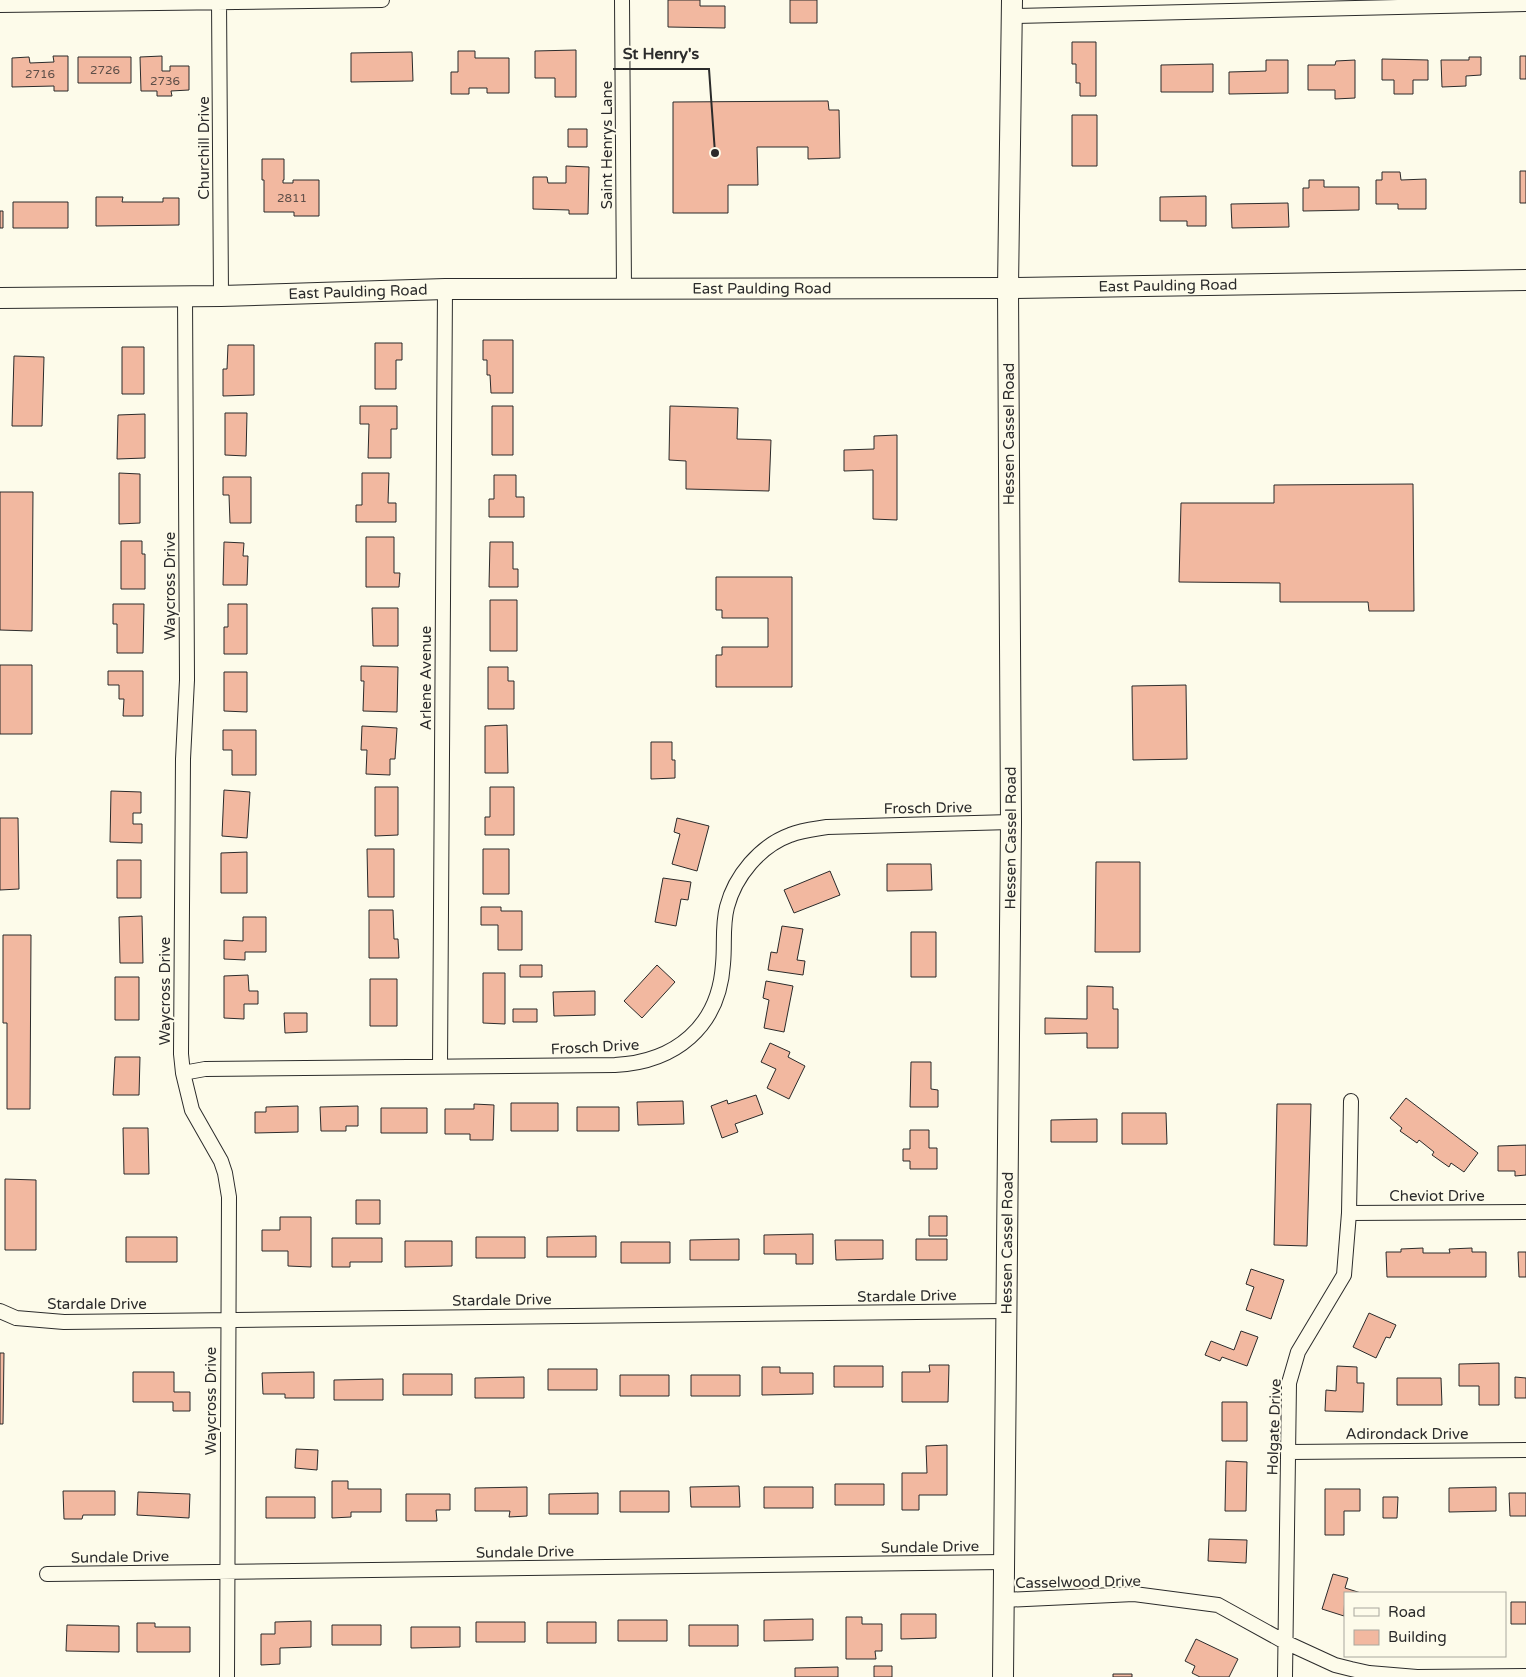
<svg xmlns="http://www.w3.org/2000/svg" width="1526" height="1677" font-family="'Varela Round',sans-serif">
  <style>
    .building { fill: #f2b8a0; stroke: #2b2b2b }
    .lines { fill: none; stroke-linecap: round; stroke-linejoin: round }
    .street-casing { stroke: #2b2b2b; stroke-width: 16 }
    .secondary-casing { stroke: #2b2b2b; stroke-width: 22 }
    .street { stroke: #fdfbea; stroke-width: 14 }
    .secondary { stroke: #fdfbea; stroke-width: 20 }
    .labels { text-anchor: middle; stroke-width: 4; stroke-linejoin: round; paint-order: stroke }
    .number-label { font-size: 12px; fill: #5d4e48 }
    .street-label { font-size: 15px; fill: #2b2b2b; stroke: #fdfbea }
    .leader { fill: none; stroke: #2b2b2b; stroke-width: 2 }
    .callout-dot { fill: #2b2b2b; stroke: #fdfbea; stroke-width: 2 }
    .callout-label { font-size: 16px; text-anchor: middle; font-weight: bold; fill: #2b2b2b; stroke: #fdfbea; stroke-width: 4; stroke-linejoin: round; paint-order: stroke }
  </style>
  <rect width="100%" height="100%" fill="#fdfbea"/>
  <path class="building" d="M 668,0 L 700,0 L 700,6 L 725,6 L 725,28 L 668,27 Z
    M 790,0 L 817,0 L 817,23 L 790,23 Z
    M 1072,42 L 1096,42 L 1096,96 L 1080,96 L 1080,83 L 1076,83 L 1076,64 L 1072,64 Z
    M 576,50 L 576,97 L 555,97 L 555,78 L 535,78 L 535,51 Z
    M 458,51 L 475,51 L 475,58 L 509,58 L 509,93 L 487,93 L 487,88 L 469,88 L 469,94 L 451,94 L 451,72 L 458,72 Z
    M 412,52 L 413,81 L 351,82 L 351,53 Z
    M 53,56 L 68,56 L 68,91 L 54,91 L 54,86 L 12,87 L 12,58 L 29,57 L 30,63 L 54,62 Z
    M 162,56 L 162,71 L 170,71 L 170,66 L 189,66 L 189,90 L 171,91 L 172,96 L 157,96 L 157,91 L 141,91 L 140,57 Z
    M 1520,56 L 1526,56 L 1526,79 L 1520,79 Z
    M 78,57 L 131,57 L 131,83 L 78,83 Z
    M 1469,57 L 1481,57 L 1481,75 L 1466,76 L 1466,86 L 1442,87 L 1441,60 L 1469,60 Z
    M 1382,59 L 1428,60 L 1428,80 L 1413,80 L 1413,94 L 1394,94 L 1394,80 L 1382,80 Z
    M 1266,60 L 1288,60 L 1288,93 L 1229,94 L 1229,72 L 1266,71 Z
    M 1355,60 L 1355,98 L 1335,99 L 1335,90 L 1308,90 L 1308,65 L 1335,65 L 1336,61 Z
    M 1213,64 L 1213,92 L 1161,92 L 1161,65 Z
    M 828,101 L 829,110 L 839,110 L 840,158 L 808,159 L 808,147 L 757,147 L 758,185 L 728,185 L 728,213 L 673,213 L 673,102 Z
    M 1072,115 L 1097,115 L 1097,166 L 1072,166 Z
    M 568,129 L 587,129 L 587,147 L 568,147 Z
    M 262,159 L 284,159 L 284,180 L 283,180 L 283,183 L 293,183 L 293,180 L 319,180 L 319,216 L 294,216 L 294,212 L 264,212 L 264,180 L 262,180 Z
    M 566,166 L 589,167 L 588,214 L 569,214 L 569,210 L 533,209 L 533,177 L 547,177 L 548,183 L 566,183 Z
    M 1520,171 L 1526,171 L 1526,203 L 1520,203 Z
    M 1382,172 L 1400,172 L 1401,180 L 1426,179 L 1426,209 L 1398,209 L 1398,204 L 1376,204 L 1376,180 L 1382,180 Z
    M 1309,180 L 1324,180 L 1324,187 L 1359,187 L 1359,210 L 1303,211 L 1303,188 L 1309,188 Z
    M 1206,196 L 1206,226 L 1187,226 L 1187,221 L 1160,221 L 1160,197 Z
    M 96,197 L 123,197 L 122,202 L 163,202 L 163,198 L 179,198 L 179,225 L 96,226 Z
    M 13,202 L 68,202 L 68,228 L 13,228 Z
    M 1288,203 L 1289,227 L 1232,228 L 1231,204 Z
    M 0,211 L 3,211 L 3,228 L 0,228 Z
    M 483,340 L 513,340 L 513,393 L 491,393 L 490,375 L 487,375 L 487,360 L 483,360 Z
    M 375,343 L 402,343 L 402,360 L 396,360 L 396,389 L 375,389 Z
    M 228,345 L 254,345 L 254,395 L 223,396 L 223,369 L 227,369 Z
    M 122,347 L 144,347 L 144,394 L 122,394 Z
    M 14,356 L 44,357 L 42,426 L 12,426 Z
    M 360,406 L 397,406 L 397,429 L 391,429 L 391,458 L 368,458 L 369,424 L 360,424 Z
    M 492,406 L 513,406 L 513,455 L 492,455 Z
    M 670,406 L 738,408 L 737,439 L 771,440 L 769,491 L 686,489 L 686,461 L 669,460 Z
    M 225,413 L 247,413 L 246,456 L 225,455 Z
    M 145,414 L 145,458 L 117,459 L 118,415 Z
    M 897,435 L 897,520 L 873,519 L 873,470 L 844,471 L 844,450 L 874,449 L 874,436 Z
    M 119,473 L 140,474 L 140,523 L 119,524 Z
    M 362,473 L 389,473 L 388,503 L 396,503 L 396,522 L 356,522 L 356,505 L 362,505 Z
    M 494,475 L 516,475 L 516,497 L 524,497 L 524,517 L 489,517 L 489,499 L 494,499 Z
    M 223,477 L 251,477 L 251,523 L 230,523 L 229,495 L 223,495 Z
    M 1413,484 L 1414,611 L 1369,611 L 1368,602 L 1280,602 L 1280,583 L 1179,582 L 1181,503 L 1274,503 L 1274,485 Z
    M 0,492 L 33,492 L 32,631 L 0,630 Z
    M 366,537 L 394,537 L 394,573 L 400,573 L 399,587 L 366,587 Z
    M 121,541 L 142,541 L 142,554 L 145,554 L 145,589 L 121,589 Z
    M 224,542 L 244,543 L 243,556 L 248,556 L 247,585 L 223,585 Z
    M 490,542 L 513,542 L 513,569 L 518,569 L 518,587 L 489,587 Z
    M 716,577 L 792,577 L 792,687 L 716,687 L 716,655 L 722,655 L 722,647 L 768,647 L 768,618 L 722,618 L 722,610 L 716,610 Z
    M 490,600 L 517,600 L 517,651 L 490,651 Z
    M 113,604 L 144,604 L 143,653 L 117,653 L 117,624 L 113,624 Z
    M 228,604 L 247,604 L 247,654 L 224,654 L 224,627 L 228,627 Z
    M 372,608 L 398,608 L 398,646 L 373,646 Z
    M 0,665 L 32,665 L 32,734 L 0,734 Z
    M 361,666 L 398,667 L 397,712 L 363,711 L 364,681 L 361,681 Z
    M 488,667 L 508,667 L 508,681 L 514,681 L 514,709 L 488,709 Z
    M 108,671 L 143,671 L 143,716 L 123,716 L 124,699 L 119,699 L 119,685 L 108,685 Z
    M 224,672 L 247,672 L 247,712 L 224,711 Z
    M 1186,685 L 1187,759 L 1133,760 L 1132,686 Z
    M 507,725 L 508,773 L 485,773 L 485,726 Z
    M 362,726 L 397,728 L 395,759 L 390,759 L 390,775 L 366,774 L 367,750 L 361,750 Z
    M 223,730 L 256,730 L 256,775 L 232,775 L 232,750 L 223,750 Z
    M 651,742 L 672,742 L 672,760 L 675,760 L 675,778 L 651,779 Z
    M 375,787 L 398,787 L 398,835 L 375,836 Z
    M 490,787 L 514,787 L 514,835 L 485,835 L 485,817 L 490,817 Z
    M 224,790 L 250,792 L 247,838 L 222,836 Z
    M 111,791 L 141,792 L 141,813 L 133,813 L 133,824 L 142,824 L 142,843 L 110,842 Z
    M 0,818 L 18,818 L 19,889 L 0,890 Z
    M 677,818 L 709,826 L 697,871 L 672,864 L 680,834 L 674,832 Z
    M 367,849 L 394,849 L 394,897 L 368,897 Z
    M 483,849 L 509,849 L 509,894 L 483,894 Z
    M 247,852 L 247,893 L 221,893 L 221,853 Z
    M 117,860 L 141,860 L 141,898 L 117,898 Z
    M 1096,862 L 1140,862 L 1140,952 L 1095,952 Z
    M 887,864 L 931,864 L 932,890 L 887,891 Z
    M 830,871 L 840,895 L 794,913 L 784,890 Z
    M 663,878 L 691,882 L 688,900 L 681,899 L 676,926 L 655,922 Z
    M 481,907 L 501,907 L 501,911 L 522,911 L 522,950 L 498,950 L 498,925 L 481,925 Z
    M 369,910 L 393,910 L 394,939 L 398,939 L 399,958 L 369,958 Z
    M 142,916 L 143,963 L 120,963 L 119,917 Z
    M 243,917 L 266,917 L 266,952 L 245,952 L 245,960 L 224,959 L 224,940 L 243,941 Z
    M 782,926 L 803,929 L 797,960 L 805,961 L 803,975 L 768,970 L 771,952 L 777,953 Z
    M 911,932 L 936,932 L 936,977 L 911,977 Z
    M 3,935 L 31,935 L 30,1109 L 7,1109 L 7,1023 L 3,1023 Z
    M 520,965 L 542,965 L 542,977 L 520,977 Z
    M 657,965 L 675,982 L 642,1018 L 624,1001 Z
    M 483,973 L 505,973 L 505,1024 L 483,1023 Z
    M 248,975 L 249,991 L 258,991 L 258,1004 L 244,1004 L 244,1019 L 224,1018 L 224,976 Z
    M 115,977 L 139,977 L 139,1020 L 115,1020 Z
    M 370,979 L 397,979 L 397,1026 L 370,1026 Z
    M 766,981 L 793,986 L 784,1032 L 764,1028 L 769,1000 L 763,998 Z
    M 1087,986 L 1113,987 L 1113,1009 L 1118,1009 L 1118,1048 L 1087,1048 L 1087,1033 L 1045,1034 L 1045,1018 L 1087,1019 Z
    M 595,991 L 595,1015 L 554,1016 L 553,992 Z
    M 513,1009 L 537,1009 L 537,1022 L 513,1022 Z
    M 284,1013 L 307,1013 L 307,1032 L 285,1033 Z
    M 770,1043 L 790,1052 L 788,1057 L 805,1066 L 789,1099 L 767,1088 L 776,1069 L 761,1062 Z
    M 115,1057 L 140,1057 L 139,1095 L 113,1095 Z
    M 911,1062 L 931,1062 L 931,1089 L 938,1090 L 938,1107 L 910,1107 Z
    M 756,1095 L 763,1114 L 735,1124 L 738,1132 L 722,1138 L 711,1106 L 727,1100 L 728,1104 Z
    M 1406,1098 L 1478,1153 L 1464,1172 L 1451,1163 L 1449,1167 L 1432,1155 L 1434,1152 L 1419,1140 L 1417,1143 L 1400,1131 L 1402,1128 L 1390,1118 Z
    M 683,1101 L 684,1124 L 638,1125 L 637,1102 Z
    M 511,1103 L 558,1103 L 558,1131 L 511,1131 Z
    M 474,1104 L 494,1105 L 493,1140 L 470,1140 L 470,1134 L 445,1134 L 445,1109 L 474,1109 Z
    M 1277,1104 L 1311,1104 L 1307,1246 L 1274,1245 Z
    M 298,1106 L 298,1132 L 255,1133 L 255,1112 L 266,1112 L 266,1107 Z
    M 358,1106 L 358,1126 L 346,1126 L 346,1131 L 321,1131 L 320,1107 Z
    M 577,1107 L 619,1107 L 619,1131 L 577,1131 Z
    M 381,1108 L 427,1108 L 427,1133 L 381,1133 Z
    M 1122,1113 L 1166,1113 L 1167,1144 L 1122,1144 Z
    M 1097,1119 L 1097,1142 L 1051,1142 L 1051,1120 Z
    M 123,1128 L 148,1128 L 149,1174 L 124,1174 Z
    M 910,1130 L 929,1130 L 929,1148 L 937,1148 L 937,1169 L 910,1169 L 910,1161 L 903,1161 L 903,1149 L 910,1149 Z
    M 1526,1145 L 1526,1175 L 1515,1176 L 1515,1171 L 1498,1171 L 1498,1146 Z
    M 5,1179 L 36,1180 L 36,1250 L 5,1250 Z
    M 356,1200 L 380,1200 L 380,1224 L 356,1224 Z
    M 929,1216 L 947,1216 L 947,1236 L 929,1236 Z
    M 280,1217 L 311,1217 L 311,1267 L 288,1266 L 288,1251 L 262,1251 L 262,1230 L 280,1230 Z
    M 813,1234 L 813,1264 L 796,1264 L 796,1254 L 764,1254 L 764,1235 Z
    M 596,1236 L 596,1257 L 547,1257 L 547,1237 Z
    M 126,1237 L 177,1237 L 177,1262 L 126,1262 Z
    M 476,1237 L 525,1237 L 525,1258 L 476,1258 Z
    M 332,1238 L 382,1238 L 382,1262 L 350,1262 L 350,1267 L 332,1267 Z
    M 739,1239 L 739,1260 L 690,1260 L 690,1240 Z
    M 916,1239 L 947,1239 L 947,1260 L 916,1260 Z
    M 835,1240 L 883,1240 L 883,1259 L 836,1260 Z
    M 405,1241 L 452,1241 L 452,1266 L 405,1267 Z
    M 621,1242 L 670,1242 L 670,1263 L 621,1263 Z
    M 1423,1248 L 1423,1253 L 1450,1253 L 1449,1249 L 1472,1248 L 1472,1252 L 1486,1252 L 1486,1277 L 1387,1277 L 1386,1252 L 1401,1252 L 1401,1249 Z
    M 1518,1252 L 1526,1252 L 1526,1277 L 1519,1277 Z
    M 1251,1269 L 1284,1280 L 1271,1319 L 1246,1310 L 1254,1287 L 1246,1284 Z
    M 1369,1313 L 1396,1325 L 1390,1338 L 1386,1337 L 1376,1358 L 1353,1347 Z
    M 1241,1331 L 1258,1337 L 1247,1366 L 1222,1357 L 1220,1361 L 1205,1355 L 1211,1341 L 1234,1350 Z
    M 0,1353 L 4,1353 L 3,1424 L 0,1424 Z
    M 1499,1363 L 1499,1405 L 1479,1405 L 1479,1386 L 1459,1386 L 1459,1364 Z
    M 929,1365 L 949,1365 L 948,1402 L 902,1402 L 902,1372 L 930,1372 Z
    M 834,1366 L 883,1366 L 883,1387 L 834,1387 Z
    M 1337,1366 L 1357,1367 L 1357,1383 L 1364,1383 L 1363,1412 L 1325,1411 L 1326,1390 L 1336,1391 Z
    M 762,1367 L 780,1367 L 780,1373 L 813,1373 L 813,1394 L 762,1395 Z
    M 548,1369 L 597,1369 L 597,1390 L 548,1390 Z
    M 133,1372 L 174,1372 L 174,1392 L 190,1392 L 190,1411 L 173,1411 L 173,1402 L 133,1402 Z
    M 314,1372 L 314,1398 L 285,1398 L 285,1394 L 263,1394 L 262,1373 Z
    M 403,1374 L 452,1374 L 452,1395 L 403,1395 Z
    M 620,1375 L 669,1375 L 669,1396 L 620,1396 Z
    M 691,1375 L 740,1375 L 740,1396 L 691,1396 Z
    M 524,1377 L 524,1398 L 475,1398 L 475,1378 Z
    M 1515,1377 L 1526,1378 L 1526,1398 L 1515,1398 Z
    M 1397,1378 L 1441,1378 L 1442,1405 L 1397,1405 Z
    M 383,1379 L 383,1400 L 334,1400 L 334,1380 Z
    M 1222,1402 L 1247,1402 L 1247,1441 L 1222,1441 Z
    M 947,1445 L 947,1495 L 919,1495 L 919,1510 L 902,1510 L 902,1473 L 927,1473 L 926,1446 Z
    M 296,1449 L 318,1450 L 317,1470 L 295,1468 Z
    M 1226,1461 L 1247,1462 L 1246,1511 L 1225,1511 Z
    M 332,1481 L 348,1481 L 348,1489 L 381,1489 L 381,1512 L 351,1512 L 351,1517 L 332,1518 Z
    M 835,1484 L 884,1484 L 884,1505 L 835,1505 Z
    M 739,1486 L 740,1507 L 691,1507 L 690,1487 Z
    M 527,1487 L 527,1516 L 509,1517 L 510,1511 L 475,1511 L 475,1488 Z
    M 764,1487 L 813,1487 L 813,1508 L 764,1508 Z
    M 1496,1487 L 1496,1511 L 1449,1512 L 1449,1488 Z
    M 1325,1489 L 1360,1489 L 1360,1511 L 1344,1511 L 1344,1535 L 1325,1535 Z
    M 63,1491 L 115,1491 L 115,1515 L 83,1515 L 82,1519 L 64,1519 Z
    M 620,1491 L 669,1491 L 669,1512 L 620,1512 Z
    M 138,1492 L 190,1494 L 189,1518 L 137,1515 Z
    M 598,1493 L 598,1514 L 549,1514 L 549,1494 Z
    M 1509,1493 L 1526,1493 L 1526,1516 L 1510,1516 Z
    M 406,1494 L 450,1494 L 450,1510 L 436,1510 L 437,1521 L 406,1521 Z
    M 266,1497 L 315,1497 L 315,1518 L 266,1518 Z
    M 1383,1497 L 1398,1497 L 1397,1518 L 1383,1518 Z
    M 1209,1539 L 1247,1540 L 1246,1563 L 1208,1561 Z
    M 1333,1574 L 1348,1578 L 1345,1588 L 1361,1593 L 1345,1593 L 1344,1616 L 1322,1609 Z
    M 1511,1602 L 1526,1602 L 1526,1624 L 1511,1624 Z
    M 901,1614 L 936,1614 L 936,1638 L 901,1639 Z
    M 846,1617 L 862,1617 L 862,1624 L 882,1624 L 882,1651 L 875,1651 L 876,1659 L 846,1659 Z
    M 813,1619 L 813,1640 L 764,1641 L 764,1620 Z
    M 618,1620 L 667,1620 L 667,1641 L 618,1641 Z
    M 311,1621 L 311,1647 L 280,1648 L 280,1664 L 261,1665 L 261,1634 L 275,1634 L 275,1622 Z
    M 476,1622 L 525,1622 L 525,1642 L 476,1642 Z
    M 547,1622 L 596,1622 L 596,1643 L 547,1643 Z
    M 137,1623 L 155,1623 L 155,1627 L 190,1627 L 190,1652 L 137,1652 Z
    M 67,1625 L 119,1626 L 119,1652 L 66,1651 Z
    M 332,1625 L 381,1625 L 381,1645 L 332,1645 Z
    M 689,1625 L 738,1625 L 738,1646 L 689,1646 Z
    M 411,1627 L 460,1627 L 460,1647 L 411,1648 Z
    M 1196,1639 L 1238,1659 L 1229,1677 L 1200,1677 L 1192,1673 L 1195,1666 L 1185,1661 Z
    M 874,1666 L 892,1666 L 892,1677 L 874,1677 Z
    M 838,1667 L 838,1677 L 795,1677 L 795,1668 Z
    M 1113,1674 L 1132,1674 L 1132,1677 L 1113,1677 Z"/>
  <g class="lines">
    <g class="street-casing">
      <path id="street" d="M 219,0 L 221,296
        M 622,0 L 624,289
        M 0,5 L 382,0
        M 1013,16 L 1526,4
        M 185,295 L 187,680 L 183,759 L 181,1054 L 183,1073 L 192,1110 L 221,1161 L 225,1173 L 229,1197 L 227,1677
        M 440,1066 L 445,289
        M 183,1073 L 205,1069 L 615,1065 C 675,1062 719,1027 723,964 C 725,945 722,926 727,907 C 735,876 760,846 790,835 C 802,830 815,829 827,827 L 1011,822
        M 1349,1213 L 1526,1212
        M 0,1311 L 16,1318 L 64,1322 L 1005,1311
        M 1289,1452 L 1526,1450
        M 47,1574 L 1004,1562
        M 1004,1600 L 1134,1594 L 1218,1605 L 1285,1642 L 1335,1665 L 1351,1669 L 1369,1673 L 1417,1677 L 1526,1676
        M 1285,1677 L 1289,1383 L 1298,1352 L 1344,1275 L 1349,1213 L 1351,1101"/>
    </g>
    <g class="secondary-casing">
      <g id="secondary">
        <path id="s1" d="M 0,298 L 221,296 L 445,289 L 1008,288 L 1526,280"/>
        <path id="s2" d="M 1003,1677 L 1011,822 L 1008,288 L 1012,0"/>
      </g>
    </g>
    <use href="#street" class="street"/>
    <use href="#secondary" class="secondary"/>
  </g>
  <g class="labels">
    <g class="number-label">
      <text x="105" y="74">2726</text>
      <text x="40" y="78">2716</text>
      <text x="165" y="85">2736</text>
      <text x="292" y="202">2811</text>
    </g>
    <g class="street-label">
      <text transform="translate(607 145) rotate(-90)" y="5">Saint Henrys Lane</text>
      <text transform="translate(204 148) rotate(-90)" y="5">Churchill Drive</text>
      <text dy="5" stroke="none"><textPath href="#s1" startOffset="1168">East Paulding Road</textPath></text>
      <text dy="5" stroke="none"><textPath href="#s1" startOffset="762">East Paulding Road</textPath></text>
      <text dy="5" stroke="none"><textPath href="#s1" startOffset="358">East Paulding Road</textPath></text>
      <text transform="translate(1009 434) rotate(-90)" y="5">Hessen Cassel Road</text>
      <text transform="translate(170 586) rotate(-90)" y="5">Waycross Drive</text>
      <text transform="translate(426 678) rotate(-90)" y="5">Arlene Avenue</text>
      <text transform="translate(928 808) rotate(-1)" y="5">Frosch Drive</text>
      <text dy="5" stroke="none"><textPath href="#s2" startOffset="839">Hessen Cassel Road</textPath></text>
      <text transform="translate(165 991) rotate(-90)" y="5">Waycross Drive</text>
      <text transform="translate(595 1047) rotate(-3)" y="5">Frosch Drive</text>
      <text x="1437" y="1201">Cheviot Drive</text>
      <text dy="5" stroke="none"><textPath href="#s2" startOffset="434">Hessen Cassel Road</textPath></text>
      <text transform="translate(907 1296) rotate(-1)" y="5">Stardale Drive</text>
      <text transform="translate(502 1300) rotate(-1)" y="5">Stardale Drive</text>
      <text x="97" y="1309">Stardale Drive</text>
      <text transform="translate(211 1401) rotate(-90)" y="5">Waycross Drive</text>
      <text transform="translate(1274 1427) rotate(-88)" y="5">Holgate Drive</text>
      <text x="1407" y="1439">Adirondack Drive</text>
      <text transform="translate(930 1547) rotate(-1)" y="5">Sundale Drive</text>
      <text transform="translate(525 1552) rotate(-1)" y="5">Sundale Drive</text>
      <text transform="translate(120 1557) rotate(-1)" y="5">Sundale Drive</text>
      <text transform="translate(1078 1582) rotate(-1)" y="5">Casselwood Drive</text>
    </g>
  </g>
  <path class="leader" d="M715 153L709 69H613"/>
  <circle class="callout-dot" cx="715" cy="153" r="5"/>
  <g class="callout-label">
    <text x="661" y="59">St Henry's</text>
  </g>
  <rect x="1344" y="1592" width="162" height="65" fill="#fdfbea" stroke="#a9a89e"/>
  <rect x="1354" y="1608" width="25" height="8" fill="#fdfbea" stroke="#a9a89e"/>
  <text x="1388" y="1617" font-size="15" fill="#2b2b2b">Road</text>
  <rect x="1354" y="1630" width="25" height="15" fill="#f2b8a0" stroke="#a9a89e"/>
  <text x="1388" y="1642" font-size="15" fill="#2b2b2b">Building</text>
</svg>
